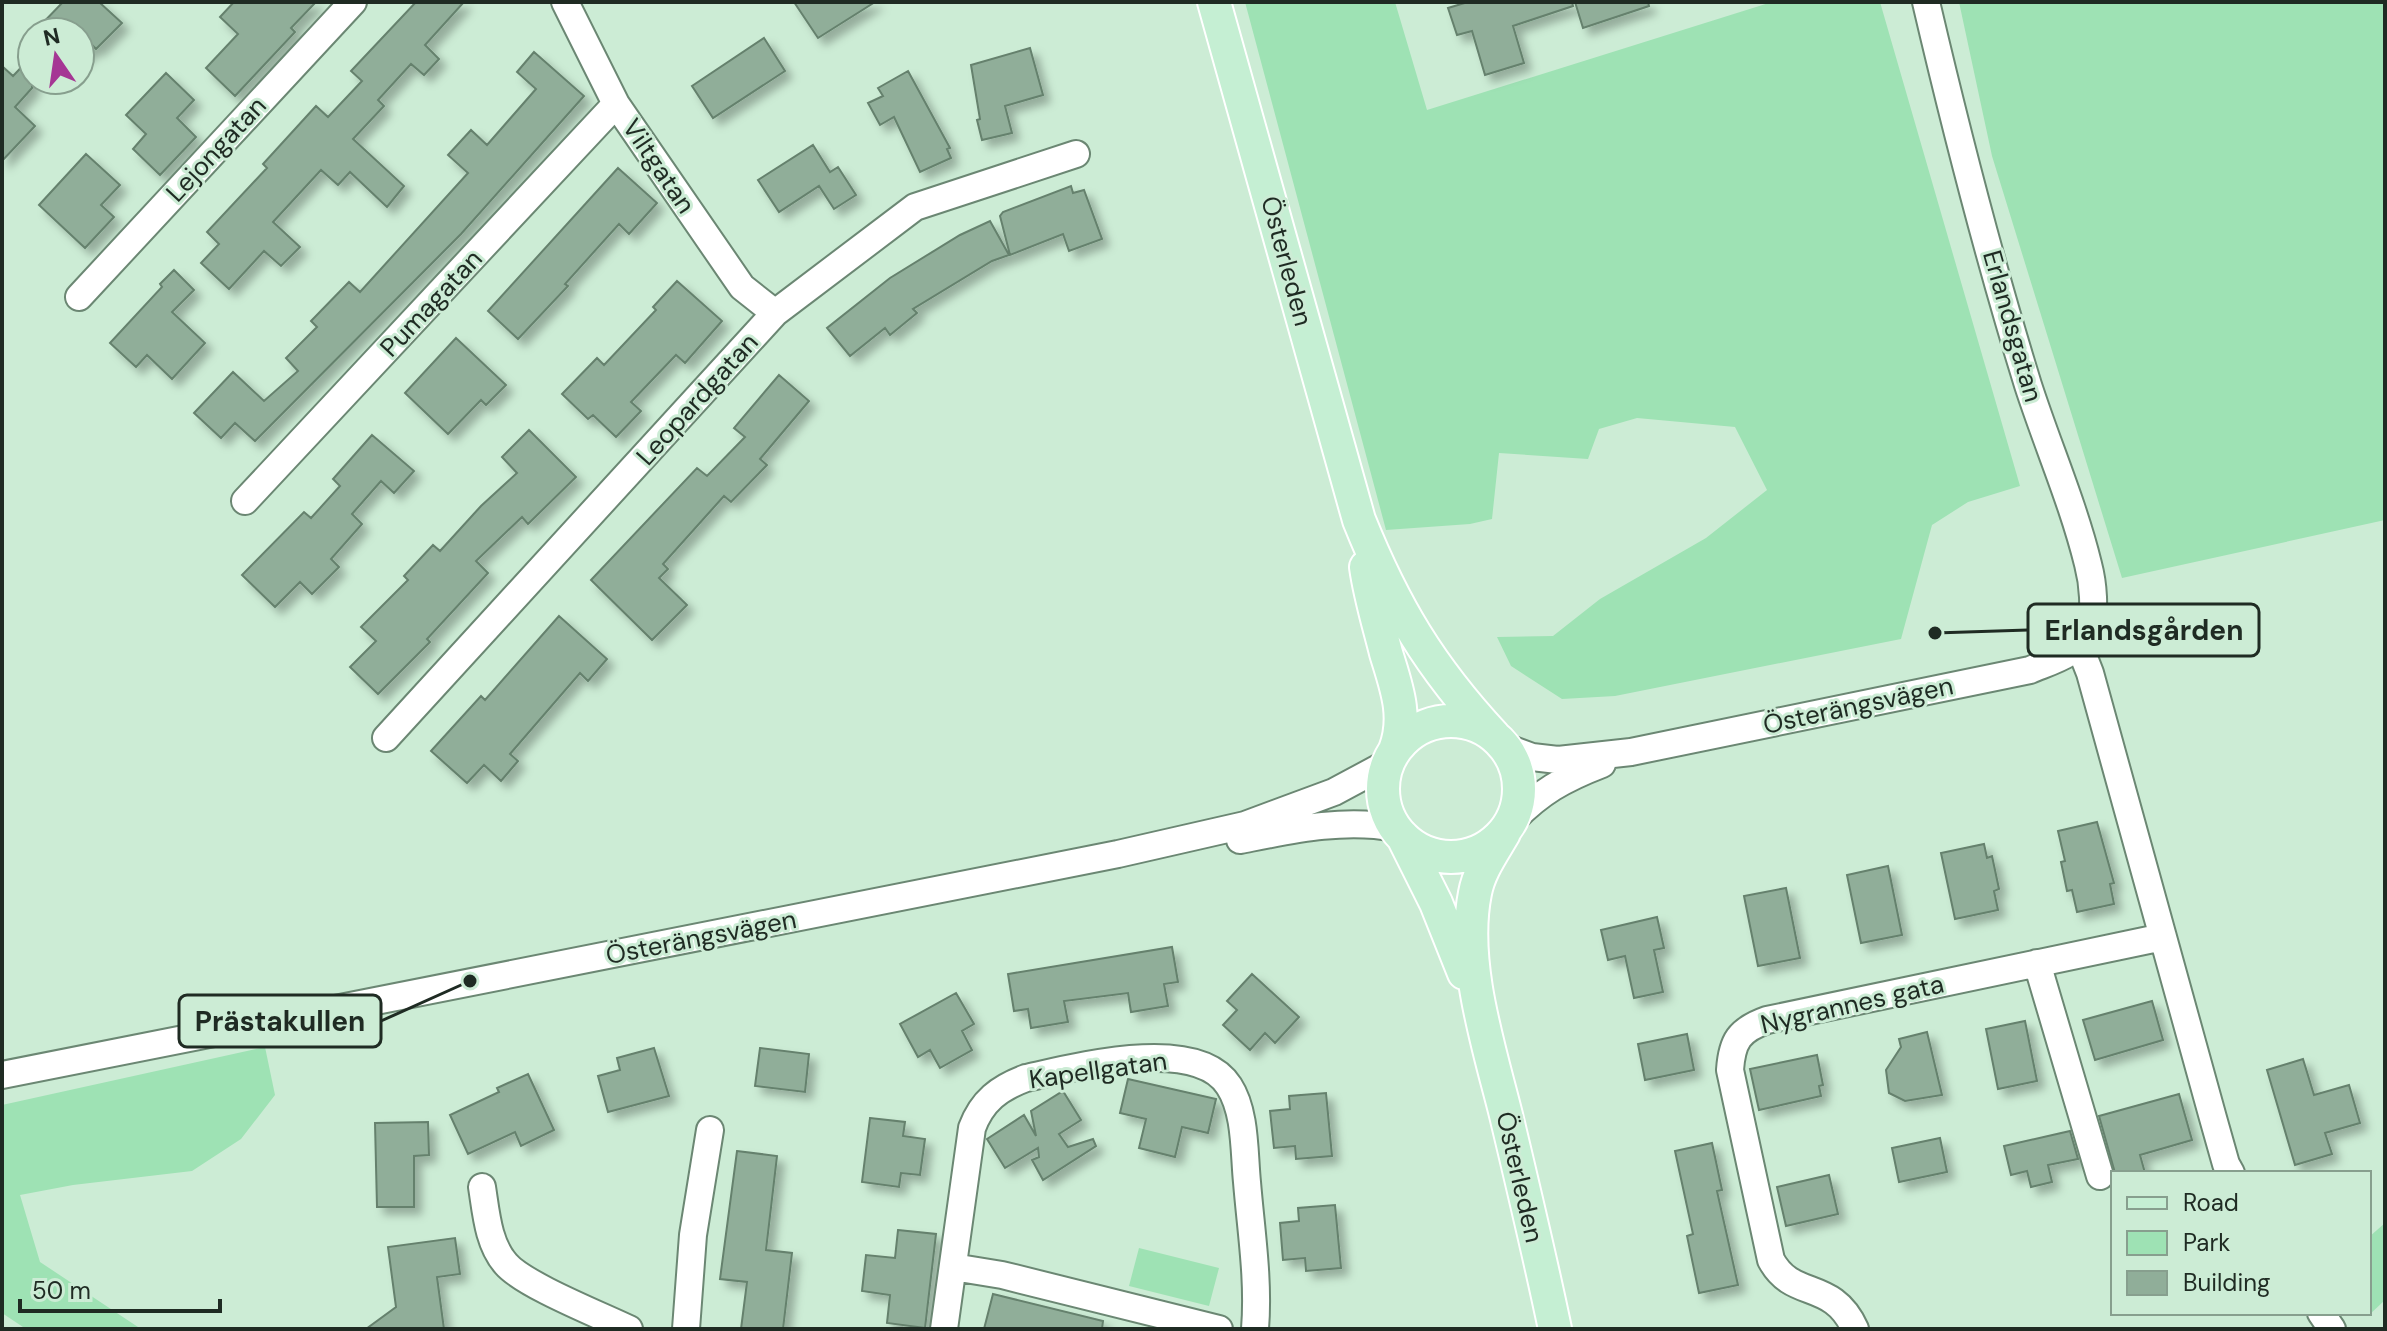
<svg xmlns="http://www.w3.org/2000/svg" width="2387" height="1331" font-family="'DM Sans',sans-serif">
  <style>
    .green { fill: #9ee2b4 }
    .building { fill: #90ae99; stroke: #65816d; stroke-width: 2; filter: url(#shadow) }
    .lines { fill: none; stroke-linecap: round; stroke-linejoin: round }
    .minor-casing { stroke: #6b8773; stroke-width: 30 }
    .major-casing { stroke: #fff; stroke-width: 36 }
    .minor { stroke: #fff; stroke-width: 26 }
    .major { stroke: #c5efd3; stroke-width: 32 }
    .labels { text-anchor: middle; stroke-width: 6; stroke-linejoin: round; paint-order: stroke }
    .street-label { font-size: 26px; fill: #1f2b23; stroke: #ccecd5 }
    .leader { fill: none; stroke: #1f2b23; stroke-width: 3 }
    .callout-dot { fill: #1f2b23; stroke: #ccecd5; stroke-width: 3 }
    .callout { fill: #ccecd5; stroke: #1f2b23; stroke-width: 3 }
    .callout-label { font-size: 28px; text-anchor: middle; font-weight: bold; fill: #1f2b23 }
  </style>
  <defs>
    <filter id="shadow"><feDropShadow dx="7" dy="7" stdDeviation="4" flood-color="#0004"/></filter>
  </defs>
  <rect width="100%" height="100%" fill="#ccecd5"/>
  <path class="green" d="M 1245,2 L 1395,2 L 1427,110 L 1772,2 L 1880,2 L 2020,486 L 1968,502 L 1932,525 L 1901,639 L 1615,696 L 1562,699 L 1511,666 L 1497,637 L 1553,636 L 1600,599 L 1706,538 L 1767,490 L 1735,427 L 1637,418 L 1599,429 L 1588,459 L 1499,453 L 1492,519 L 1470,524 L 1386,530 Z
    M 1959,2 L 2385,2 L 2385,520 L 2122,578 L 1992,156 Z
    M 265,1047 L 275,1095 L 241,1139 L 192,1171 L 73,1185 L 20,1195 L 40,1262 L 141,1329 L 26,1329 L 2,1313 L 2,1105 Z
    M 2385,1223 L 2385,1300 L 2368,1316 L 2365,1313 L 2369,1313 L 2369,1237 Z
    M 1139,1248 L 1219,1268 L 1209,1306 L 1129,1286 Z"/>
  <path class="building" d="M 63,2 L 99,2 L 122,23 L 96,49 L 93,46 L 80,59 L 80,32 L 34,32 Z
    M 234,2 L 316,2 L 291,28 L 295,32 L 235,96 L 206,68 L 238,34 L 220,17 Z
    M 416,2 L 464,2 L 425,45 L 439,59 L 424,75 L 411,64 L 378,100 L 384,106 L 353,139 L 404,186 L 387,207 L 350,172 L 338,185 L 321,170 L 273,222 L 300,247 L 281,266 L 264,251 L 229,289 L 201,263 L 219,244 L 207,232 L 267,168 L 263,164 L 316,106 L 328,117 L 362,81 L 351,71 Z
    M 794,2 L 875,2 L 818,38 Z
    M 1468,2 L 1572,2 L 1573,6 L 1513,26 L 1524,63 L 1485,75 L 1472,31 L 1457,35 L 1448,8 Z
    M 1575,2 L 1648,2 L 1649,6 L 1583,28 Z
    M 764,38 L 785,71 L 713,118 L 692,86 Z
    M 1030,48 L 1043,95 L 1005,106 L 1012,133 L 982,140 L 977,120 L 980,119 L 971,65 Z
    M 534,52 L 584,96 L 461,234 L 255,441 L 235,423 L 221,438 L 194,413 L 233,372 L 264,401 L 298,371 L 286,358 L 317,327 L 311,321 L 349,282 L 360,292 L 468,173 L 448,155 L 471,130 L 487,145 L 536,89 L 517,72 Z
    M 32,56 L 32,88 L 15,107 L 35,126 L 2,161 L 2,66 L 13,76 Z
    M 908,71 L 950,148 L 947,149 L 951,158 L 920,172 L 894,117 L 880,125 L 868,103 L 883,96 L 878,88 Z
    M 166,73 L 194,100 L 177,118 L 196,137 L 160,175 L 133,149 L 146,134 L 126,115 Z
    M 813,145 L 830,172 L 838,167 L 856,195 L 834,209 L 819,186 L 779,212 L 758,180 Z
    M 86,154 L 120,185 L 101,205 L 114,217 L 85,248 L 39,205 Z
    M 618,168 L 657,203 L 629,234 L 619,224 L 565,284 L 568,286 L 518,339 L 488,311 Z
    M 1071,186 L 1073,193 L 1084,190 L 1102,239 L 1069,251 L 1063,234 L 1010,255 L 1000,216 L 1003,212 Z
    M 990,221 L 1009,255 L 992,261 L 913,309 L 917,313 L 890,335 L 885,328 L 850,356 L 827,328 L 890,278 L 960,235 Z
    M 174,270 L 194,290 L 172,312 L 205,343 L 172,379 L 147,355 L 136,367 L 110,343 L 162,287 L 160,284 Z
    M 677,281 L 722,321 L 685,363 L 676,355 L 631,402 L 641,411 L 616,437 L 593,415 L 588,419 L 562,394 L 597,358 L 604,365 L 656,310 L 653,307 Z
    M 456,338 L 506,385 L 486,405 L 481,400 L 448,434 L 405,393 Z
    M 779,375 L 809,401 L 760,459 L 767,465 L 731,502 L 724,496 L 663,564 L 668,569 L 659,578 L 687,605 L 652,640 L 591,580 L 697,468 L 707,476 L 745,437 L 734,428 Z
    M 529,430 L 576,477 L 528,524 L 522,517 L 476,561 L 488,573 L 427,639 L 430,642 L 378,694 L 350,667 L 376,641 L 361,627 L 408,580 L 404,576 L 433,545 L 440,551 L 481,506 L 517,473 L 502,457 Z
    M 372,435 L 414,471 L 394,493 L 381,481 L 352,514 L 362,524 L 331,559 L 339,567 L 312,594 L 300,582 L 275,607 L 242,575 L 304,512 L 311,518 L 340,486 L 333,479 Z
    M 559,616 L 607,659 L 588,681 L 580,673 L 510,754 L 518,761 L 501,781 L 484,765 L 467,783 L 431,751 L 481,696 L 485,700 Z
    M 2097,822 L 2114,883 L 2110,884 L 2114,904 L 2077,912 L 2072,890 L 2067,891 L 2061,862 L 2065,861 L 2058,831 Z
    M 1984,844 L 1987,858 L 1992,856 L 1999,889 L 1994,891 L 1998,910 L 1955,919 L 1941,853 Z
    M 1888,866 L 1902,935 L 1861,943 L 1847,875 Z
    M 1786,888 L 1800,958 L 1758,966 L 1744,896 Z
    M 1657,917 L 1664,948 L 1654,950 L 1663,992 L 1634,998 L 1625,956 L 1608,960 L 1601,930 Z
    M 1172,947 L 1178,982 L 1164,984 L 1168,1006 L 1131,1012 L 1128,993 L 1064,1001 L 1068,1022 L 1031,1028 L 1028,1009 L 1014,1011 L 1008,974 Z
    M 1252,974 L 1299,1017 L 1275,1043 L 1265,1033 L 1250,1050 L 1223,1025 L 1237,1010 L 1227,1001 Z
    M 956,993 L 974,1024 L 962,1031 L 972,1050 L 940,1068 L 930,1050 L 918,1057 L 900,1024 Z
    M 2152,1001 L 2163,1040 L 2095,1060 L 2083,1020 Z
    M 2025,1021 L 2037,1081 L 1998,1089 L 1986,1029 Z
    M 1927,1032 L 1942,1095 L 1905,1101 L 1889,1093 L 1886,1070 L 1901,1047 L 1899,1039 Z
    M 1687,1034 L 1694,1070 L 1645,1080 L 1638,1044 Z
    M 654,1048 L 669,1096 L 608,1112 L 598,1076 L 620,1070 L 617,1058 Z
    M 760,1048 L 809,1054 L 805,1092 L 755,1086 Z
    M 1817,1055 L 1823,1085 L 1819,1086 L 1821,1096 L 1759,1110 L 1750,1069 Z
    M 2303,1059 L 2314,1095 L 2349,1085 L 2360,1123 L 2325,1133 L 2332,1154 L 2295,1165 L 2267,1070 Z
    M 528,1074 L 554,1130 L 521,1146 L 515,1132 L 468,1154 L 450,1115 L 499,1092 L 497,1088 Z
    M 1128,1079 L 1216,1099 L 1208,1133 L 1182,1127 L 1175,1157 L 1139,1148 L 1146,1119 L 1120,1113 Z
    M 1063,1091 L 1081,1120 L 1059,1134 L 1068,1147 L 1093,1139 L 1096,1146 L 1043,1180 L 1032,1160 L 1039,1157 L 1038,1148 L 1005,1168 L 987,1139 L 1024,1115 L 1036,1136 L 1031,1111 Z
    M 1326,1093 L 1332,1156 L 1296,1159 L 1295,1146 L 1274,1148 L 1270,1111 L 1290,1109 L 1289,1096 Z
    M 2179,1094 L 2192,1140 L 2140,1155 L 2145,1173 L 2115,1173 L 2099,1116 Z
    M 870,1118 L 905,1122 L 903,1136 L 925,1139 L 920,1175 L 901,1173 L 899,1187 L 862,1182 Z
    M 428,1122 L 429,1155 L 414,1156 L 414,1207 L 377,1207 L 375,1123 Z
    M 2070,1131 L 2078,1159 L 2048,1165 L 2052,1182 L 2031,1187 L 2027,1171 L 2011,1175 L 2004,1146 Z
    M 1940,1138 L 1947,1172 L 1899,1182 L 1892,1148 Z
    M 1712,1143 L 1722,1190 L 1717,1191 L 1738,1285 L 1699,1293 L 1687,1236 L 1693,1234 L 1675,1151 Z
    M 737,1151 L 777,1156 L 766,1250 L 792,1253 L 783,1329 L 741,1329 L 747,1282 L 720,1279 Z
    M 1829,1175 L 1838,1214 L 1786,1226 L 1777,1187 Z
    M 1335,1205 L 1341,1268 L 1306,1271 L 1305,1258 L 1283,1260 L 1280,1223 L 1299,1221 L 1298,1208 Z
    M 898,1230 L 936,1234 L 925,1328 L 887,1323 L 890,1295 L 862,1291 L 866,1255 L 895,1258 Z
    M 455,1238 L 460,1274 L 437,1277 L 444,1329 L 366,1329 L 396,1307 L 388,1247 Z
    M 993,1294 L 1103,1321 L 1102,1329 L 984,1329 Z"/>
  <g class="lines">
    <g class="minor-casing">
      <path id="minor" d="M 565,2 L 616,104 L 742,287 L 775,313
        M 79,297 L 353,2
        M 245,501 L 616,104
        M 2079,645 L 2090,673 L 2213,1118 L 2226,1164 L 2231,1173
        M 386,738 L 775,313 L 915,207 L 1076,154
        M 1505,747 L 1532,757 L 1558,760 L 1631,752 L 2030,670 C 2051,661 2080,654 2089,630 C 2096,611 2093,583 2088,564 C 2073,503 2047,444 2028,385 C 1989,259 1956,130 1926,2
        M 1511,822 C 1540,792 1563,779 1602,764
        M 1240,840 C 1291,830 1344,818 1395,828
        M 2037,963 L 2100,1176
        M 2,1075 L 1118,854 L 1245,825 L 1334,792 L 1388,763
        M 482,1187 C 486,1212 488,1244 506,1264 C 524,1285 600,1315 629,1329
        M 953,1267 L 1002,1275 L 1219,1329
        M 2321,1313 L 2332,1329
        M 686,1329 L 693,1235 L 710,1130
        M 944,1329 L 972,1128 C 982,1101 999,1088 1026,1078 C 1076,1067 1197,1035 1229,1086 C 1246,1112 1244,1153 1247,1182 C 1251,1231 1259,1280 1255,1329
        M 1855,1329 C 1832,1278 1793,1301 1771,1260 L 1730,1070 C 1732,1041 1739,1030 1767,1020 L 2163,937"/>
    </g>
    <g class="major-casing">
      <path id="major" d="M 1214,2 L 1359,520 C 1394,607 1430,667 1494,736
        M 1366,567 C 1370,596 1379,625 1386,653 C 1396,686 1408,716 1395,750
        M1383 789a68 68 0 1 1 136 0a68 68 0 1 1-136 0Z
        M 1504,833 C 1493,852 1479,871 1475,893 C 1461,962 1489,1047 1506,1115 C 1523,1186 1540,1257 1555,1329
        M 1403,837 L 1436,903 L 1464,973"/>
    </g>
    <use href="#minor" class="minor"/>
    <use href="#major" class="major"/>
  </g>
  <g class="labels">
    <g class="street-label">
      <text transform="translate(216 149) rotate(-47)" y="9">Lejongatan</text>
      <text transform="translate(659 166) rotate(56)" y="9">Viltgatan</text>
      <text transform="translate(1287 261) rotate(75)" y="9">Österleden</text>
      <text transform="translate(431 303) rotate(-47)" y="9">Pumagatan</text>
      <text transform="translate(2013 326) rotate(74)" y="9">Erlandsgatan</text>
      <text transform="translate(697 399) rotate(-48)" y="9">Leopardgatan</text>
      <text transform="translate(1858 705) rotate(-12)" y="9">Österängsvägen</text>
      <text transform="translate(701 937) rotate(-11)" y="9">Österängsvägen</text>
      <text transform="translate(1852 1004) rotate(-13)" y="9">Nygrannes gata</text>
      <text transform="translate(1098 1070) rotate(-8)" y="9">Kapellgatan</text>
      <text transform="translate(1520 1177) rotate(77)" y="9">Österleden</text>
    </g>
  </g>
  <path class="leader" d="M1935 633L2028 630M470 981L381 1021"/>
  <g class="callout-dot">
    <circle cx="1935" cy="633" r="8"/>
    <circle cx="470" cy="981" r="8"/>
  </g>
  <g class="callout">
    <rect x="2028" y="604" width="231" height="52" rx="8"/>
    <rect x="179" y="995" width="202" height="52" rx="8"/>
  </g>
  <g class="callout-label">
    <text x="2144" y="640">Erlandsgården</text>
    <text x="280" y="1031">Prästakullen</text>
  </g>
  <rect width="2387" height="1331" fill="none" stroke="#1f2b23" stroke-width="8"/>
  <rect x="2111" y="1171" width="260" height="144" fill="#ccecd5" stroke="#879f8e" stroke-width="2"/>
  <rect x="2127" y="1197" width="40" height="12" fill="#c5efd3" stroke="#879f8e" stroke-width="2"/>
  <text x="2183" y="1211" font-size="24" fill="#1f2b23">Road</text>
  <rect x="2127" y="1231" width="40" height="24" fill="#9ee2b4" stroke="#879f8e" stroke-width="2"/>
  <text x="2183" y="1251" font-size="24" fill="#1f2b23">Park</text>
  <rect x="2127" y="1271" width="40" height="24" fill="#90ae99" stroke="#879f8e" stroke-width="2"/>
  <text x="2183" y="1291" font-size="24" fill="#1f2b23">Building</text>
  <g transform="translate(56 56) rotate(347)"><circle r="38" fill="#ccecd5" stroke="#879f8e" stroke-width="2"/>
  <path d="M0-6L14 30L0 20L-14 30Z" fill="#a53694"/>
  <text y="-12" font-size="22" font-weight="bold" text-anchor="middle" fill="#1f2b23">N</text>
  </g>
  <path d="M20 1299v12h200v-12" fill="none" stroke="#1f2b23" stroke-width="4"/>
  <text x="32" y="1299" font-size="24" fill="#1f2b23" stroke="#ccecd5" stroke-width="6" paint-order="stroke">50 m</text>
</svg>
